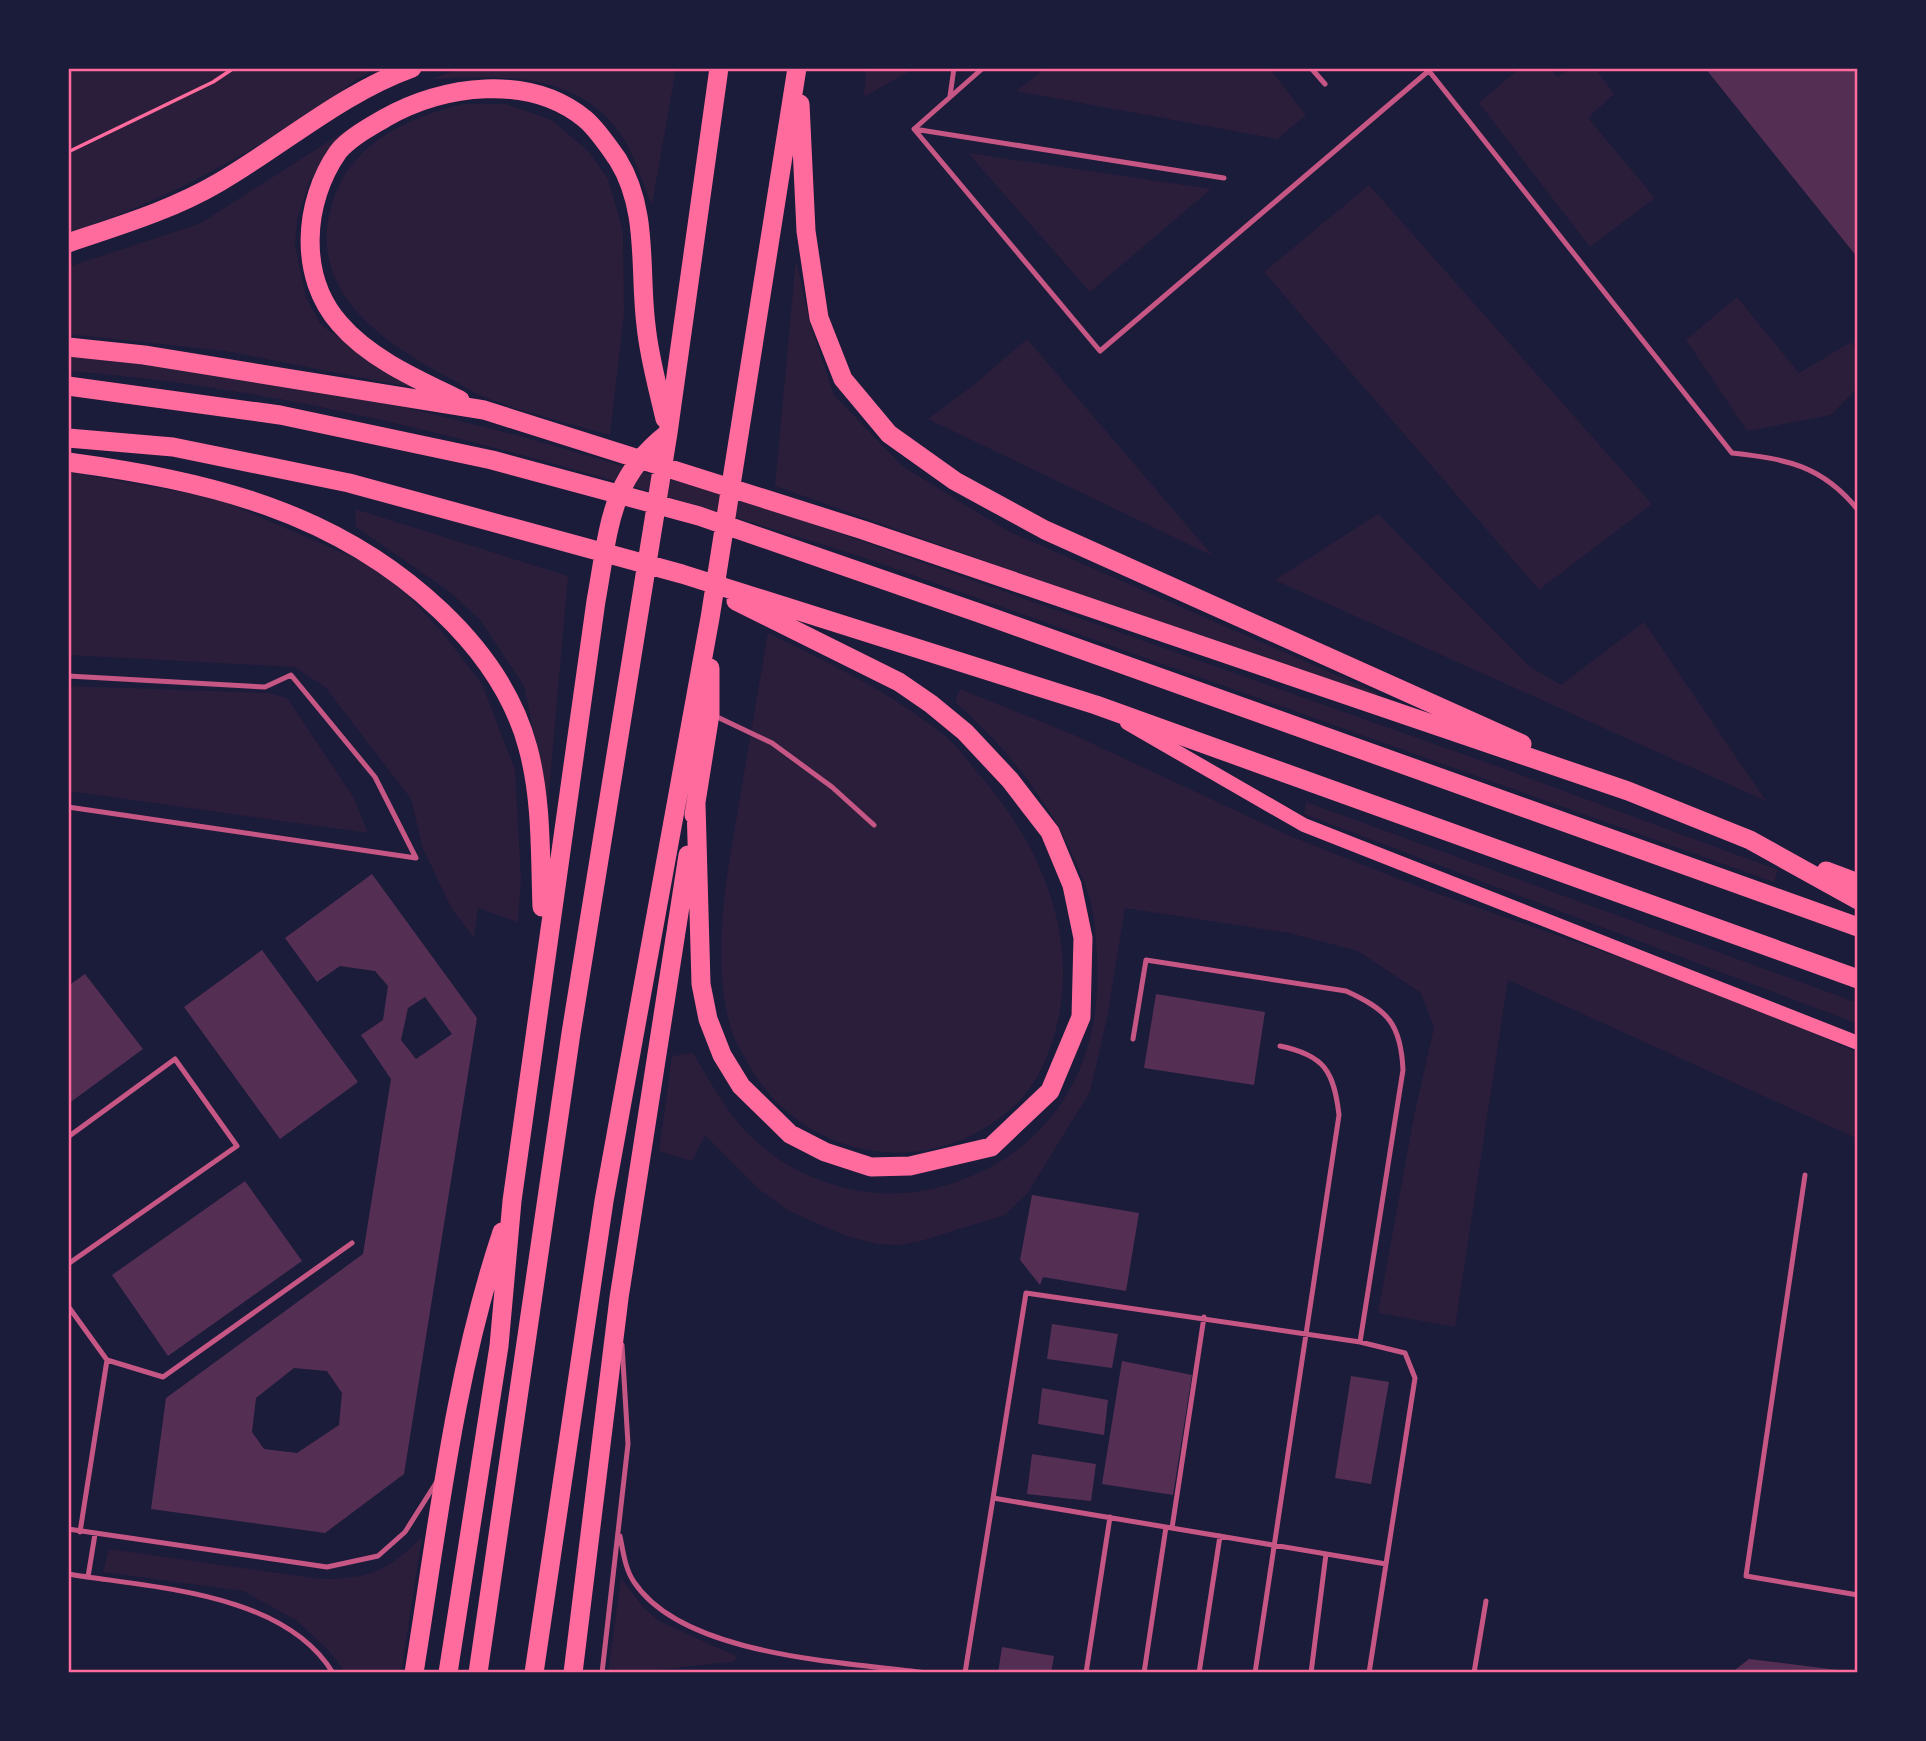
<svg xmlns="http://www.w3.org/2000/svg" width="1926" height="1741" font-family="Lato,sans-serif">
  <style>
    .green { fill: #2a1e3b }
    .building { fill: #542f53; fill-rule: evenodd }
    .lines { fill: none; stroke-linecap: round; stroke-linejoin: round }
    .path { stroke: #ff6b9d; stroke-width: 3.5 }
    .service { stroke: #c65784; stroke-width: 5 }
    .secondary { stroke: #ff6b9d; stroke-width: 14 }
    .trunk { stroke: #ff6b9d; stroke-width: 19 }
    .neatline { fill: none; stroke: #ff6b9d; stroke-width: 2.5 }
  </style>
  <rect width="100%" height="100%" fill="#1b1b3a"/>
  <path class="green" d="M 68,68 L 378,68 C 352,79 331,101 307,116 C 232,163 153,206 68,233 Z
    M 462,68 L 676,68 L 652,205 C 643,184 636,160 625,141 C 583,71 502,75 431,79 Z
    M 866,68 L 915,68 L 864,97 Z
    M 1046,68 L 1269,68 L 1306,115 L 1277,139 L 1016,91 Z
    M 1520,68 L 1550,68 L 1557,77 L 1572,68 L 1595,68 L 1614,94 L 1588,118 L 1655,198 L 1590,247 L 1479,103 Z
    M 463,104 L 506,104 L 552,120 L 588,151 L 608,179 L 623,231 L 624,314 L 610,435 C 570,423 527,414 487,398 C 471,392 456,381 440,373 C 375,337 305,286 333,201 C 352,142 408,118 463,104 Z
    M 384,106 L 331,150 L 310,181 L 297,219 L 295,246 L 306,297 L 321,325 L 415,388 L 225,351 L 68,334 L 68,267 L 201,223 Z
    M 968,153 L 1211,189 L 1090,292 Z
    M 1369,185 L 1652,504 L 1539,590 L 1264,272 Z
    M 796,259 L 809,320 L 834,395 L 902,466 L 1008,531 L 1377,693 L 1375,700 L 775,486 Z
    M 1737,297 L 1799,373 L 1851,342 L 1858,352 L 1858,387 L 1831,415 L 1747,431 L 1686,340 Z
    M 1027,339 L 1213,556 L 928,419 L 971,387 Z
    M 68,353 L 139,359 L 388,403 L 520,436 L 777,511 L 1502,768 L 1778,870 L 1774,882 L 865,558 C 609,477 336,391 68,371 Z
    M 68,472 L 216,498 L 373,566 L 408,596 L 442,632 L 482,684 L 515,770 L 521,878 L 518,922 L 478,908 L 474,938 L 452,909 L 423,849 L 411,799 L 325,687 L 294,667 L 68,655 Z
    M 355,509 L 568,576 L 548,803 L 524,686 L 481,621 L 450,592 L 356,527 Z
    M 1378,514 L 1529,666 L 1561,685 L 1644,622 L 1766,801 L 1275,580 Z
    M 768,633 C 830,664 892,692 946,737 C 958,747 968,761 978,773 C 1043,847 1083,943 1053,1040 C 1045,1063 1034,1088 1015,1105 C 931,1184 800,1162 746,1060 C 741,1050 734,1040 731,1029 C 710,957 727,876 739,803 C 749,746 758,689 768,633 Z
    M 68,686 L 269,693 L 287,698 L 354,798 L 368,833 L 68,791 Z
    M 960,689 L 1074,735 L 1290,836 L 1419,887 L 1738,999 L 1858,1053 L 1858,1139 L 1508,980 L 1455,1327 L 1378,1313 L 1414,1116 L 1434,1028 L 1421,993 L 1358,951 L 1289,933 L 1125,908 L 1107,1018 L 1090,1092 L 1027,1194 L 1005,1215 L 921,1241 L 900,1245 L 877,1244 L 846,1236 L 789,1211 L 761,1191 L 705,1135 L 692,1161 L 659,1151 L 672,1056 L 693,1053 C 712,1084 730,1119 758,1143 C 807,1186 877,1204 940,1187 C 1048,1157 1103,1070 1097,959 C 1096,939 1095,916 1089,896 C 1065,822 1014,753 955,702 Z
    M 1306,802 L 1858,1003 L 1858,1024 L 1304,814 Z
    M 422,1537 L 401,1673 L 346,1673 L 328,1650 L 296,1620 L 243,1591 L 103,1572 L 109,1549 L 320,1579 C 368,1579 387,1572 422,1537 Z
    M 621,1578 L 643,1607 L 659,1621 L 738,1657 L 732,1662 C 690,1665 650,1673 608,1673 Z"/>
  <path class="building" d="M 1705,68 L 1858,68 L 1858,258 Z
    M 372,874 L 477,1018 L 404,1474 L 325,1533 L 151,1509 L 166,1398 L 363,1254 L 391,1079 L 361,1035 L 383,1020 L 388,986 L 375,971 L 340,966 L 317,982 L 285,938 ZM 425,997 L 452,1034 L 416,1059 L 401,1040 L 408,1008 ZM 294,1368 L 327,1371 L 342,1393 L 339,1425 L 297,1453 L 264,1449 L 252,1432 L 256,1398 Z
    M 262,950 L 358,1082 L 280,1139 L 184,1007 Z
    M 85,974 L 143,1049 L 68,1104 L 68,986 Z
    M 1156,994 L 1265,1012 L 1254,1085 L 1144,1068 Z
    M 245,1181 L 302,1261 L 168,1356 L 112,1275 Z
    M 1032,1195 L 1139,1213 L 1126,1291 L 1043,1277 L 1040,1285 L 1020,1260 Z
    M 1052,1324 L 1118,1334 L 1112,1368 L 1047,1359 Z
    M 1122,1361 L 1192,1375 L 1173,1495 L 1102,1484 Z
    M 1351,1376 L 1389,1382 L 1371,1484 L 1335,1478 Z
    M 1042,1388 L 1108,1400 L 1104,1435 L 1038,1424 Z
    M 1032,1454 L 1096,1464 L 1091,1501 L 1027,1494 Z
    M 1002,1647 L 1054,1656 L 1051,1673 L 998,1673 Z
    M 1749,1659 L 1846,1671 L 1846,1673 L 1731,1673 Z"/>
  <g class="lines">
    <path class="path" d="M 68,152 L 213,82 L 234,68"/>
    <path class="service" d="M 983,68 L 914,129 L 1100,351 L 1432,68
      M 1311,68 L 1325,84
      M 1429,71 L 1732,453 C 1786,459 1822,465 1858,510
      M 950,96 L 954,68
      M 914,129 L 1224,178
      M 68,676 L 265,687 L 291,675 L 375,777 L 416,858 L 68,807
      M 713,715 L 772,743 L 832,787 L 874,825
      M 1133,1039 L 1146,960 L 1346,991 C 1388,1010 1401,1024 1403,1070 L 1360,1342
      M 68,1137 L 175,1059 L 237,1146 L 68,1264
      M 1805,1175 L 1746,1576 L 1858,1595
      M 68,1306 L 107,1360 L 80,1532
      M 107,1360 L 163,1377 L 352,1243
      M 1172,1528 L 1204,1317
      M 68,1529 L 327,1567 L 378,1556 L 405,1532 L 436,1483
      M 620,1536 C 623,1551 625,1569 634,1582 C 684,1657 846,1662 928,1673
      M 68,1574 C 153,1588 284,1592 333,1673
      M 88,1577 L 95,1534
      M 602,1673 L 628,1444 L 622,1345
      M 694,1673 L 709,1673
      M 965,1673 L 1026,1293 L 1360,1342 L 1405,1353 L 1415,1378 L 1386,1564 L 993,1498
      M 1086,1673 L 1110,1517
      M 1144,1673 L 1166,1527
      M 1199,1673 L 1220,1536
      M 1255,1673 L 1339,1115 C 1334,1071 1324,1055 1280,1046
      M 1311,1673 L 1326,1554
      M 1369,1673 L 1386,1564
      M 1474,1673 L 1486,1601"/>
    <path class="secondary" d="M 1127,723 L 1304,825 L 1858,1043"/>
    <path class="trunk" d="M 800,104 L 806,231 L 819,318 L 843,379 L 889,434 L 955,481 L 1045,530 L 1522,744
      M 68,243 C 118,226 172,210 218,183 C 282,146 342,93 412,68
      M 68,347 L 144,355 L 484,410 L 863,530 L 1628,791 L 1750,840 L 1858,900
      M 68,386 L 280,415 L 492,460 L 699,516 L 982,614 L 1858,927
      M 460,400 C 419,380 370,359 340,324 C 298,277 303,202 338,152 C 349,138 370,127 385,118 C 443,85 529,73 585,119 C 597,129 609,147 618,160 C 649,210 639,271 646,325 C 649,357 658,388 665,419
      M 68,438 L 173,447 L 349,483 L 682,574 L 1096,705 L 1858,979
      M 68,462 C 208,481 336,511 441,611 C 481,649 514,695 528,748 C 542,800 540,854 542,907
      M 696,804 L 701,984 L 708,1019 L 722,1055 L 741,1086 L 790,1134 L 825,1152 L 871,1167 L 910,1166 L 991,1147 L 1050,1091 L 1081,1017 L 1083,938 L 1072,885 L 1050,832 L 1010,780 L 965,732 L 931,704 L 899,682 L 736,601
      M 694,815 L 710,714 L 710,668
      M 1826,871 L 1858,883
      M 414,1673 C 438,1525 454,1375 502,1232
      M 448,1673 L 499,1346 L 512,1201 L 596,601 C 609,531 608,479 668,433
      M 478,1673 L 571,1033 L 668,433 L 719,68
      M 534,1673 L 604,1201 L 710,618 L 797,68
      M 573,1673 L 619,1298 L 688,855"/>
  </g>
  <rect width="1926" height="1741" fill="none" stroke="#1b1b3a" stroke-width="140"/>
  <rect x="70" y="70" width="1786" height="1601" class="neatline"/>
</svg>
